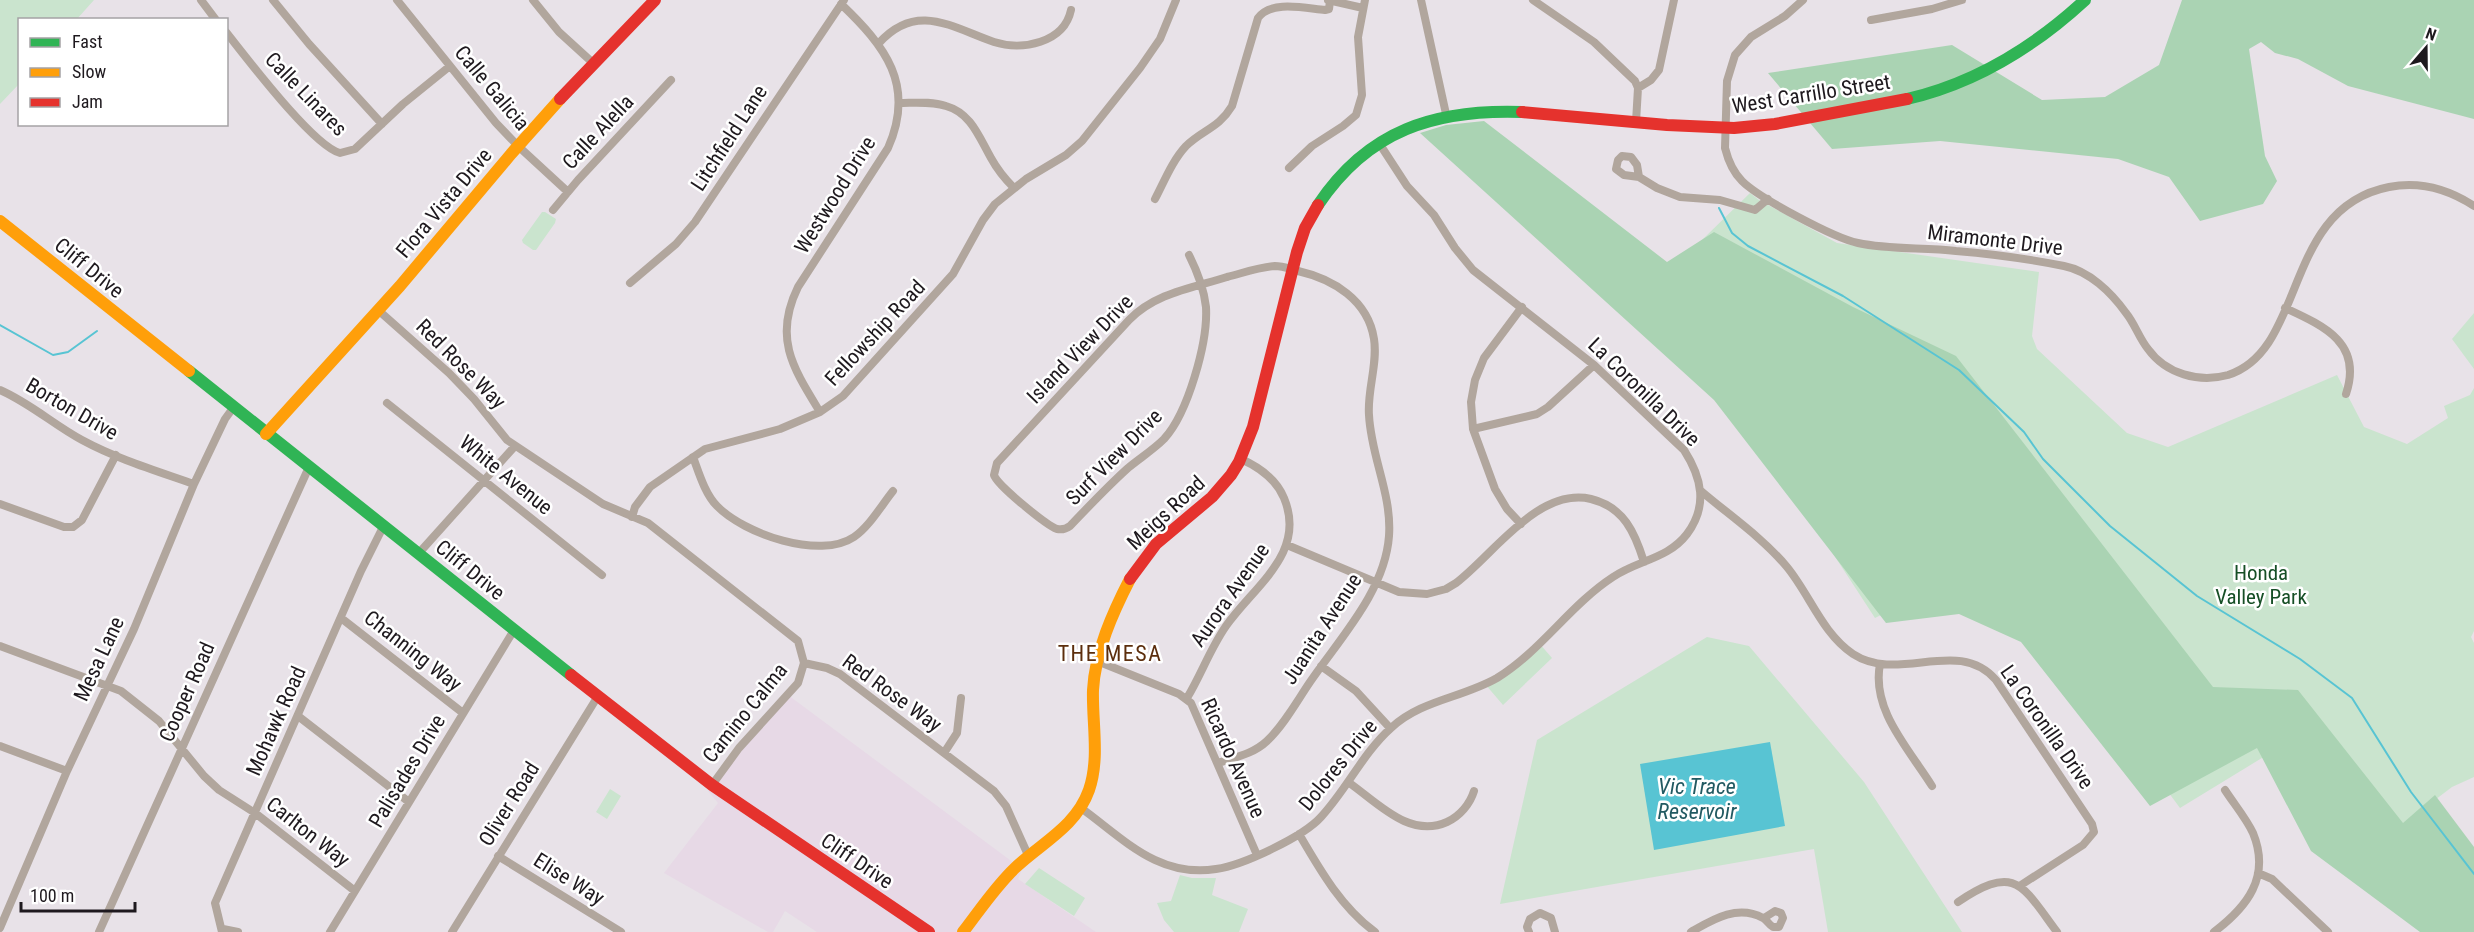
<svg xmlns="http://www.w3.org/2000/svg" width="2474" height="932" font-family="'Roboto Condensed',sans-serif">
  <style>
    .built { fill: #e7d9e6 }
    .green { fill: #cae4ce }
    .forest { fill: #aad3b3 }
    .water { fill: #58c4d3 }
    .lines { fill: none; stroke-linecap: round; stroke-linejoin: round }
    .stream { stroke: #58c4d3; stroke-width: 2 }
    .street { stroke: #b1a69d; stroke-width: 8 }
    .fast { stroke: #30b455; stroke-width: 12 }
    .slow { stroke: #ff9f0a; stroke-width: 12 }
    .jam { stroke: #e5322d; stroke-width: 12 }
    .labels { text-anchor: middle; stroke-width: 5; stroke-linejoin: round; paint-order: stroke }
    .street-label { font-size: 21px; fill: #1e191e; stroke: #fff }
    .park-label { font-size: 21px; fill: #164f26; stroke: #fff }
    .neighbourhood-label { font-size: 22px; letter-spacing: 1.5px; fill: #5c2e0d; stroke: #fff }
    .water-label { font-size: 22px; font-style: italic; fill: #225a62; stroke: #fff }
  </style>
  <rect width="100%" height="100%" fill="#e8e2e8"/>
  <path class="built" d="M 788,695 L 1022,869 L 1018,879 L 1096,932 L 817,932 L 785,911 L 773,932 L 768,932 L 664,873 L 718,803 L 708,791 Z"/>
  <path class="green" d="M 0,0 L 94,0 L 77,19 L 20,20 L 19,84 L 0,104 Z
    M 1750,193 L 1759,200 L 1837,243 L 2039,272 L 2032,336 L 2037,349 L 2127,433 L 2168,447 L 2337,375 L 2364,427 L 2407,444 L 2448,418 L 2444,406 L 2470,395 L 2474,388 L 2474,631 L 2471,637 L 2474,643 L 2474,777 L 2452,787 L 2423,809 L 2474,873 L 2275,750 L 2180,808 L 1995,558 L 1875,618 L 1657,284 Z
    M 542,212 L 545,212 L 556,219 L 555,223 L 536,250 L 533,250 L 523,243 L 522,240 Z
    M 2474,313 L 2474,369 L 2452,339 Z
    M 1707,637 L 1749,646 L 1864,782 L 1962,932 L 1828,932 L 1814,849 L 1500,904 L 1537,740 Z
    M 1539,643 L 1552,658 L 1503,705 L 1485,684 Z
    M 610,789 L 621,796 L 607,819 L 596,812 Z
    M 1039,868 L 1085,898 L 1074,916 L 1025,884 Z
    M 1180,875 L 1192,878 L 1216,878 L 1212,895 L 1248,909 L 1239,932 L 1174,932 L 1164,920 L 1157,903 L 1171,901 Z"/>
  <path class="forest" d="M 2182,0 L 2474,0 L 2474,119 L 2348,86 L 2298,59 L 2275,53 L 2261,42 L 2249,49 L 2265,156 L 2277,181 L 2263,204 L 2200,221 L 2169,177 L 2118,159 L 1940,141 L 1832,149 L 1768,73 L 1952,45 L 2042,100 L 2105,97 L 2159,65 Z
    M 1484,121 L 1667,262 L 1714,232 L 1853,307 L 1956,356 L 2213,687 L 2298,690 L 2403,823 L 2435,795 L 2474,847 L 2474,932 L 2420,932 L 2311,851 L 2257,748 L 2150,806 L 2021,642 L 1959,614 L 1886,623 L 1714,400 L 1420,133 L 1446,125 Z"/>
  <path class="water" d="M 1770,742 L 1785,826 L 1654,850 L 1640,764 Z"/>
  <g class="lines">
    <path class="stream" d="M 1719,208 L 1732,233 L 1748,246 L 1843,296 L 1959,370 L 2024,432 L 2043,459 L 2110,526 L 2197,596 L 2300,659 L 2352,698 L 2411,792 L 2474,874
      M 0,325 L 53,355 L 68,352 L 97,331"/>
    <path class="street" d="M 201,0 L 216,20
      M 273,0 L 309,44 L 382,124
      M 397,0 L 496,123 L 518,146 L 568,192
      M 533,0 L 559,32 L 593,63
      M 1328,0 L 1363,8
      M 1421,0 L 1446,114
      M 1533,0 L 1594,42 L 1635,81 L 1638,88 L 1636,122
      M 1803,0 L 1785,16 L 1751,37 L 1735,55 L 1727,81 L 1725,148 C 1728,160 1733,172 1742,181 C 1759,198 1834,238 1858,243 C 1890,250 1924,247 1956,251 C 1992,254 2029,259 2064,266 C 2089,271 2111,292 2126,313 C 2135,324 2139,338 2148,349 C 2166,374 2199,383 2228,375 C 2307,350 2282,208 2389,187 C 2420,181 2448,189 2474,206
      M 1871,20 L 1932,9 L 1962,0
      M 226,32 C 246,57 313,146 340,153 L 355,149 L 403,104 L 450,66
      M 879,43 C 917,1 953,28 994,42 C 1022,51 1064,43 1071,10
      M 1638,88 L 1651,80 L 1659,70 L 1674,0
      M 899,103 C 914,103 931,101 946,106 C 971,113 979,137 991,158 C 997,169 1005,179 1014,188
      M 1289,168 L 1312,146 L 1343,126 L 1356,115 L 1362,95 L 1358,37 L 1365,0
      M 1639,177 L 1624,175 L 1616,169 L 1618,160 L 1622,156 L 1631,157 L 1637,165 L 1639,177 L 1657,188 L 1680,197 L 1720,200 L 1755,210 L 1768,199
      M 1155,199 C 1164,182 1172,161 1186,146 C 1202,130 1219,128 1232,106 L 1258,18 C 1271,0 1304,8 1325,10 L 1329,9 L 1330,1
      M 553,210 L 578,180 L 671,80
      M 1189,255 C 1197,271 1204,289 1206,307 C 1208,342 1188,413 1164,439 C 1153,450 1140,458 1128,468 C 1108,486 1089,506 1070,526 C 1066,529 1062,530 1057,529 C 1046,525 997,485 994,475 L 997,463 L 1129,320 C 1155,293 1192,288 1227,277 C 1243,273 1259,267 1275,266 C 1283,266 1290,269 1298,271 C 1333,279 1368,300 1374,339 C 1378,364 1367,390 1369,415 C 1371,457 1392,494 1389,536 C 1385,591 1340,638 1310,682 C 1297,701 1284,725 1267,741 C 1253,754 1236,757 1218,763
      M 630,283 L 676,244 L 695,222 L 844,0
      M 2285,308 C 2324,326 2363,343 2346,394
      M 378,310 L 449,373 L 474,399 L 507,440 L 603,504 L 648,523 L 798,641 L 804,663 L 798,683 L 739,748 L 712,785
      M 0,390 C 30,403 54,425 82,440 C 117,459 157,471 194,484
      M 387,403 L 602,575
      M 820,412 C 793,368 773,338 798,287 L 888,148 C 916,85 885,46 841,4
      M 1473,429 L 1537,414 L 1548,407 L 1594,365
      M 693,457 C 699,473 705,494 717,506 C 744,534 820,560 854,537 C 869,527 881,506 893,491
      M 1701,491 C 1729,515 1763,538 1787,567 C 1810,595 1822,633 1853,654 C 1899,684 1958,636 1996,680 L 2092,824 L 2094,832 L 2083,845 L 2021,885
      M 0,504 L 64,527 L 73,527 L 82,520 L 116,455
      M 632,517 L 635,507 L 650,487 L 705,449 L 780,429 L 820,412 L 843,396 L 953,274 L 983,220 L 995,204 L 1026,179 L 1066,155 L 1082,141 L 1140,68 L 1160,39 L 1176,0
      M 1521,524 L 1507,509 L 1495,489 L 1473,429 L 1471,402 L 1475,380 L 1484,358 L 1522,307
      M 1287,545 L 1399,592 L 1427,594 L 1446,589 L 1456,583 C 1494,554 1538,487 1591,499 C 1624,507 1635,533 1644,562
      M 419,553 L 515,446
      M 341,618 L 463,713
      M 0,646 L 121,691 L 159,721 L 204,776 L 219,790 L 255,813 L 355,891
      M 1097,661 L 1179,694 L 1191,703 L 1257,855
      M 804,663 L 827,668 L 840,674 L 994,791 L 1006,806 L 1028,855
      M 1880,664 C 1871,710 1909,749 1932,786
      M 1321,666 L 1356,691 L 1390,728
      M 1187,698 C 1201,675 1210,649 1226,626 C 1254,586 1307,553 1284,498 C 1276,479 1259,467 1241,459
      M 298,716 L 409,802
      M 0,746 L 67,771
      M 944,753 L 957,733 L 961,698
      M 1348,782 C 1377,802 1409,839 1447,822 C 1460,816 1470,804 1474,791
      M 1081,808 C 1124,839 1158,878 1216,869 C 1243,865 1303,837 1321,817 C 1347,789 1363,753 1391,728 C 1421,700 1462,698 1497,678 C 1541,651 1570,605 1613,577 C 1638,560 1668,559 1687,534 C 1708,506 1702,478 1684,450 L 1594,365 L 1473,270 L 1455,248 L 1434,215 L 1407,186 L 1379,143
      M 1299,834 C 1320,870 1341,907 1375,932
      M 498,856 L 621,932
      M 2258,873 L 2272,879 L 2328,932
      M 1958,902 C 2016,863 2022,885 2057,932
      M 0,928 L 67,771 L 134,629 L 194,484 L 225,419 L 233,408
      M 223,929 L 238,932
      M 99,932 L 309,467
      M 222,932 L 215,903 L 361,571 L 383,527
      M 330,932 L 514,630
      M 452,932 L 598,696
      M 1529,932 L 1527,927 L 1530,919 L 1540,913 L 1551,918 L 1555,932
      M 1691,932 C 1712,920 1737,904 1763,918 C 1767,920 1769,925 1773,927 L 1779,927 L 1783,918 L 1781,913 L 1775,911 L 1764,918
      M 2214,932 C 2247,907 2271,877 2253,833 C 2246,818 2234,804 2225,790"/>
    <path class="fast" d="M 1907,99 C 1976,83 2033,48 2085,0
      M 1318,205 C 1368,130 1435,109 1522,112
      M 189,371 L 571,675"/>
    <path class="slow" d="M 0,221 L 189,371
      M 266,434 L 400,286 L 511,154 L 560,99
      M 963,932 C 980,910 995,887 1015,868 C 1041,843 1076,827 1089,790 C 1100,758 1092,723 1093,690 C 1095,652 1113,612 1130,579"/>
    <path class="jam" d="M 560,99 L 655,0
      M 1522,112 L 1667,125 L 1734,128 L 1775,124 L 1907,99
      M 1130,579 L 1156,544 L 1212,497 L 1231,475 L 1239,462 L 1253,427 L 1297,252 L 1305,228 L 1318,205
      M 571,675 L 712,785 L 929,932"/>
  </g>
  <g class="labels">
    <g class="street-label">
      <text transform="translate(492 88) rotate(50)" y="7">Calle Galicia</text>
      <text transform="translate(306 94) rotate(46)" y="7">Calle Linares</text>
      <text transform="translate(1811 94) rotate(-9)" y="7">West Carrillo Street</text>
      <text transform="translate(598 132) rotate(-47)" y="7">Calle Alella</text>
      <text transform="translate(729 138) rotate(-57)" y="7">Litchfield Lane</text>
      <text transform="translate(835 195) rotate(-58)" y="7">Westwood Drive</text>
      <text transform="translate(444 203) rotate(-50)" y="7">Flora Vista Drive</text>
      <text transform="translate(1995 240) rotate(7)" y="7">Miramonte Drive</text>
      <text transform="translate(89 268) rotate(39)" y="7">Cliff Drive</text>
      <text transform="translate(875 333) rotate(-47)" y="7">Fellowship Road</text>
      <text transform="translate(1080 349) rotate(-46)" y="7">Island View Drive</text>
      <text transform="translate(461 364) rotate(45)" y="7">Red Rose Way</text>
      <text transform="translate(1644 392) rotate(44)" y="7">La Coronilla Drive</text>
      <text transform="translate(72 409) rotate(30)" y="7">Borton Drive</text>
      <text transform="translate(1114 457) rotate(-45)" y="7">Surf View Drive</text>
      <text transform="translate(506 475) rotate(39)" y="7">White Avenue</text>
      <text transform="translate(1166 513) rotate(-43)" y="7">Meigs Road</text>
      <text transform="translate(470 570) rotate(39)" y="7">Cliff Drive</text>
      <text transform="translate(1230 595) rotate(-55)" y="7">Aurora Avenue</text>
      <text transform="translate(1322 629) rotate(-57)" y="7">Juanita Avenue</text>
      <text transform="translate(413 651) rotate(38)" y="7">Channing Way</text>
      <text transform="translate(99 659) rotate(-65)" y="7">Mesa Lane</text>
      <text transform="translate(187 692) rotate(-66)" y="7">Cooper Road</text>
      <text transform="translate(892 693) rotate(36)" y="7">Red Rose Way</text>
      <text transform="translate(745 713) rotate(-51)" y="7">Camino Calma</text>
      <text transform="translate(276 721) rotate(-66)" y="7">Mohawk Road</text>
      <text transform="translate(2047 727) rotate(55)" y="7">La Coronilla Drive</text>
      <text transform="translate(1233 758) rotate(66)" y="7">Ricardo Avenue</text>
      <text transform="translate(1338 765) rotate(-51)" y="7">Dolores Drive</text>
      <text transform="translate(407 771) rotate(-59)" y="7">Palisades Drive</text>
      <text transform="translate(509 804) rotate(-58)" y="7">Oliver Road</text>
      <text transform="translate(308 832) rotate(38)" y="7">Carlton Way</text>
      <text transform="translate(857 861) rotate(34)" y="7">Cliff Drive</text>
      <text transform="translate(569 879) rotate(32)" y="7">Elise Way</text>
    </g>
    <g class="park-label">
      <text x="2261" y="580">Honda<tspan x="2261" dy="24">Valley Park</tspan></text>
    </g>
    <g class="neighbourhood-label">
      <text x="1110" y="661">THE MESA</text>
    </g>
    <g class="water-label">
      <text x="1697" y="794">Vic Trace<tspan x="1697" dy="25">Reservoir</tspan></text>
    </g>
  </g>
  <rect x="18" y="18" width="210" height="108" fill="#ffffff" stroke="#a5a3a5" stroke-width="1.5"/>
  <rect x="30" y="38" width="30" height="9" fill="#30b455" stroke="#a5a3a5" stroke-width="1.5"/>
  <text x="72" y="48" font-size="18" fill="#1e191e">Fast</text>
  <rect x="30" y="68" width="30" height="9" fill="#ff9f0a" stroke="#a5a3a5" stroke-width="1.5"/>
  <text x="72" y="78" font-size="18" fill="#1e191e">Slow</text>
  <rect x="30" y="98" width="30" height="9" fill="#e5322d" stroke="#a5a3a5" stroke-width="1.5"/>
  <text x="72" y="108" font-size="18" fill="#1e191e">Jam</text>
  <g transform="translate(2426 48) rotate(20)" stroke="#ffffff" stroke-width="4.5" paint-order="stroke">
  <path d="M0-4.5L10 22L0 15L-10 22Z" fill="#1e191e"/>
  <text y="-9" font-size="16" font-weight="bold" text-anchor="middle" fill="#1e191e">N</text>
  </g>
  <path d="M21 902v9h114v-9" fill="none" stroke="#1e191e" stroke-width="3"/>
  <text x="30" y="902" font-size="18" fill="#1e191e" stroke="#ffffff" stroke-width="4.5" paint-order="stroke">100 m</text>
</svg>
